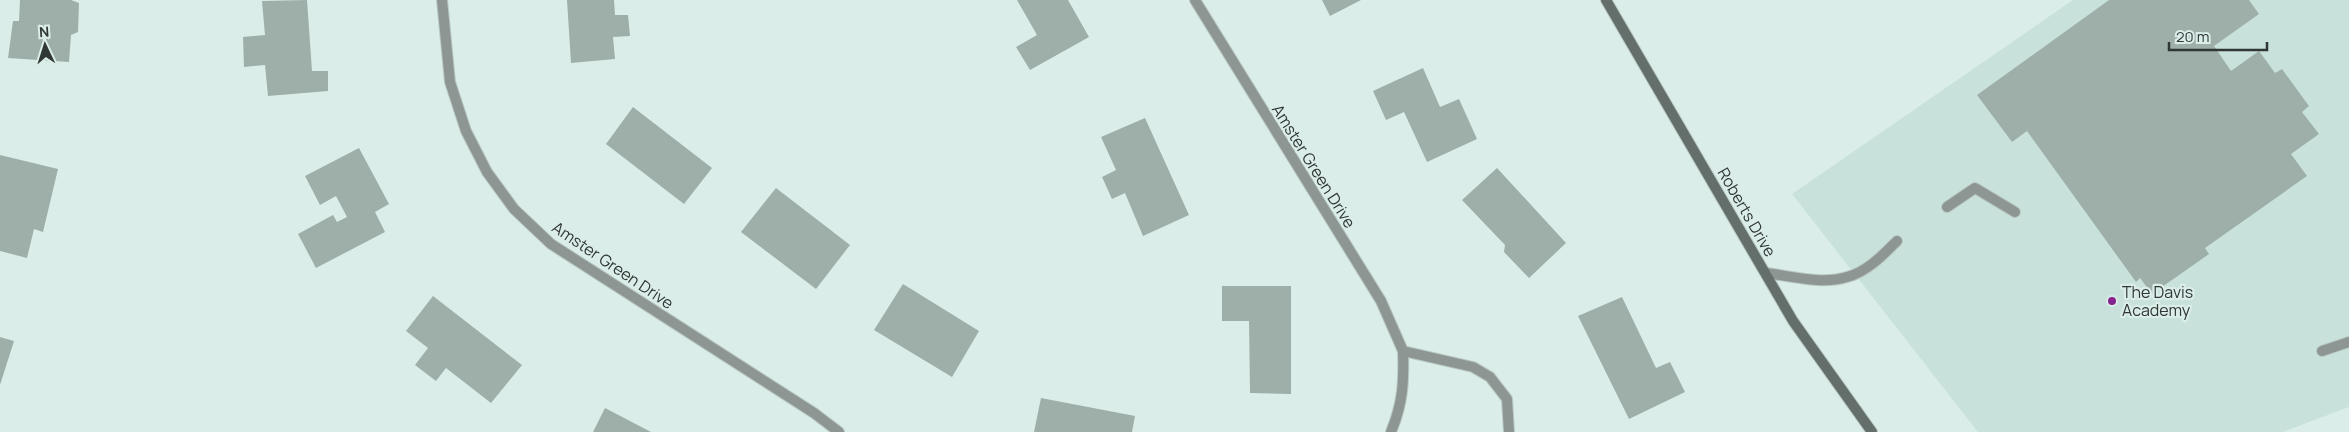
<svg xmlns="http://www.w3.org/2000/svg" width="2349" height="432" font-family="Manrope,sans-serif">
  <style>
    .built { fill: #c8e2db }
    .building { fill: #9eafaa }
    .lines { fill: none; stroke-linecap: round; stroke-linejoin: round }
    .lane-casing { stroke: #b9c9c4; stroke-width: 12 }
    .street-casing { stroke: #b9c9c4; stroke-width: 12 }
    .secondary-casing { stroke: #b9c9c4; stroke-width: 12 }
    .lane { stroke: #8e9694; stroke-width: 10 }
    .street { stroke: #8e9694; stroke-width: 10 }
    .secondary { stroke: #646e6b; stroke-width: 10 }
    .poi-dot { fill: #86238c; stroke: #dbede8; stroke-width: 2 }
    .labels { text-anchor: middle; stroke-width: 4.5; stroke-linejoin: round; paint-order: stroke }
    .street-label { font-size: 16px; fill: #303735; stroke: #dbede8 }
    .poi-label { font-size: 16px; fill: #303735; stroke: #dbede8; text-anchor: start }
  </style>
  <rect width="100%" height="100%" fill="#dbede8"/>
  <path class="built" d="M 2073,0 L 2349,0 L 2349,407 L 2283,432 L 1978,432 L 1792,194 Z"/>
  <path class="building" d="M 20,0 L 71,0 L 79,3 L 78,32 L 71,35 L 69,62 L 8,58 L 13,21 L 19,21 Z
    M 307,0 L 312,71 L 328,71 L 328,91 L 268,96 L 265,65 L 244,67 L 243,37 L 265,35 L 262,1 Z
    M 567,0 L 614,0 L 615,15 L 628,15 L 630,36 L 613,37 L 615,59 L 571,63 Z
    M 1017,0 L 1068,0 L 1089,37 L 1030,70 L 1016,47 L 1037,35 Z
    M 1322,0 L 1361,0 L 1330,16 Z
    M 2109,0 L 2249,0 L 2259,14 L 2214,46 L 2231,71 L 2259,51 L 2275,73 L 2282,69 L 2309,106 L 2302,112 L 2319,134 L 2291,154 L 2307,176 L 2205,248 L 2209,254 L 2152,294 L 2140,278 L 2136,282 L 2027,131 L 2012,142 L 1977,95 Z
    M 1423,68 L 1440,107 L 1459,99 L 1477,139 L 1427,162 L 1404,112 L 1386,120 L 1373,91 Z
    M 633,107 L 712,168 L 684,204 L 606,144 Z
    M 1145,118 L 1189,215 L 1143,236 L 1125,193 L 1112,199 L 1102,177 L 1116,170 L 1101,137 Z
    M 359,148 L 389,204 L 375,212 L 385,232 L 316,268 L 298,234 L 333,215 L 337,222 L 347,217 L 336,196 L 320,205 L 305,176 Z
    M 0,155 L 58,169 L 43,232 L 34,229 L 27,258 L 0,251 Z
    M 1497,168 L 1566,243 L 1529,278 L 1504,252 L 1505,245 L 1462,200 Z
    M 776,188 L 850,245 L 816,289 L 741,232 Z
    M 903,284 L 979,331 L 952,377 L 874,330 Z
    M 1222,286 L 1291,286 L 1291,394 L 1250,393 L 1249,321 L 1222,321 Z
    M 433,296 L 522,365 L 491,403 L 446,368 L 436,381 L 415,365 L 428,348 L 406,331 Z
    M 1622,297 L 1656,368 L 1670,362 L 1685,392 L 1629,419 L 1578,316 Z
    M 0,337 L 14,341 L 0,385 Z
    M 1041,398 L 1135,416 L 1132,432 L 1034,432 Z
    M 605,408 L 651,432 L 593,432 Z"/>
  <g class="lines">
    <g class="lane-casing">
      <path id="lane" d="M 1947,207 L 1975,188 L 2015,212
        M 1766,273 C 1791,276 1822,285 1847,277 C 1867,272 1884,254 1897,241
        M 2322,351 L 2349,342"/>
    </g>
    <g class="street-casing">
      <path id="street" d="M 442,0 L 450,82 L 466,131 L 487,172 L 514,209 L 551,244 L 814,413 L 839,432
        M 1195,0 L 1381,301 L 1403,351 L 1473,367 L 1490,377 L 1507,399 L 1509,432
        M 1391,432 C 1403,403 1404,382 1403,351"/>
    </g>
    <g class="secondary-casing">
      <path id="secondary" d="M 1606,0 L 1793,321 L 1872,432"/>
    </g>
    <use href="#lane" class="lane"/>
    <use href="#street" class="street"/>
    <use href="#secondary" class="secondary"/>
  </g>
  <circle class="poi-dot" cx="2112" cy="301" r="5"/>
  <g class="labels">
    <g class="street-label">
      <text transform="translate(1314 166) rotate(58)" y="6">Amster Green Drive</text>
      <text transform="translate(1747 212) rotate(60)" y="6">Roberts Drive</text>
      <text transform="translate(613 265) rotate(34)" y="6">Amster Green Drive</text>
    </g>
    <g class="poi-label">
      <text x="2122" y="298">The Davis<tspan x="2122" dy="18">Academy</tspan></text>
    </g>
  </g>
  <g transform="translate(45 45) rotate(356)" stroke="#dbede8" stroke-width="4" paint-order="stroke">
  <path d="M0-4L9 19L0 12L-9 19Z" fill="#303735"/>
  <text y="-8" font-size="14" font-weight="bold" text-anchor="middle" fill="#303735">N</text>
  </g>
  <path d="M2169 42v8h98v-8" fill="none" stroke="#303735" stroke-width="2.5"/>
  <text x="2176" y="42" font-size="15" fill="#303735" stroke="#dbede8" stroke-width="4" paint-order="stroke">20 m</text>
</svg>
